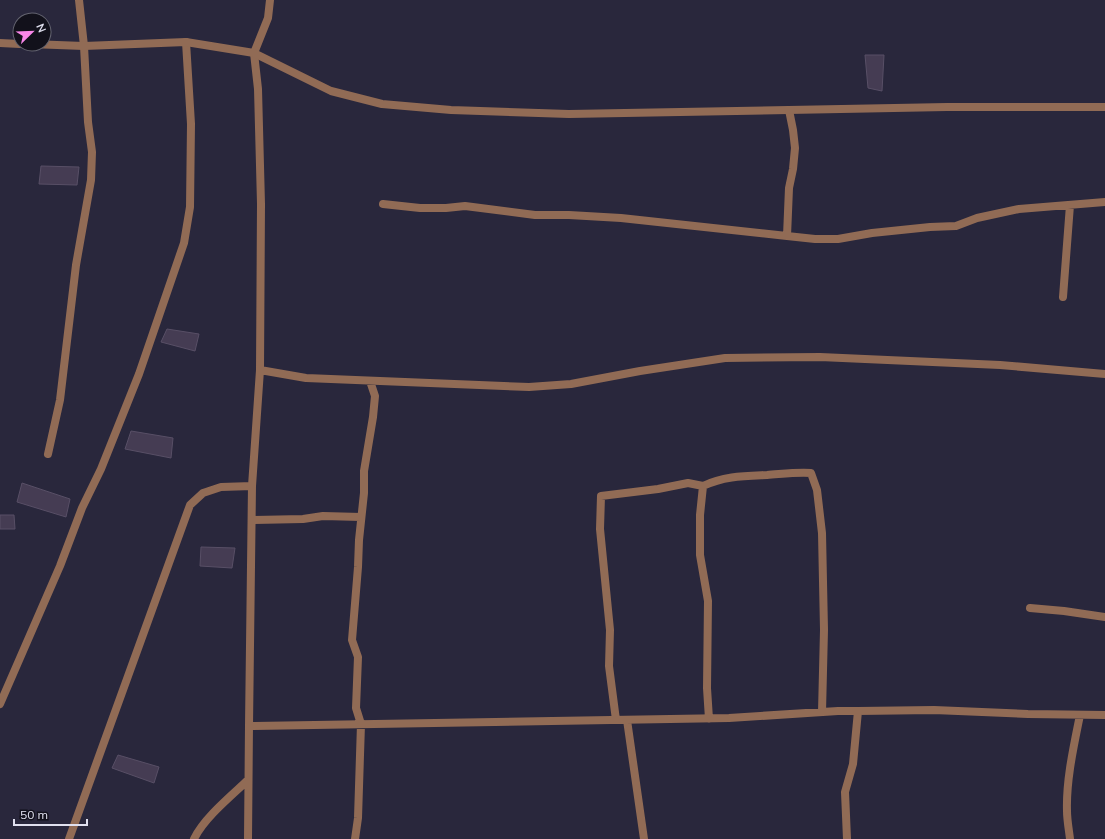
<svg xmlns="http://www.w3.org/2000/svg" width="1105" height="839" font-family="Mulish,sans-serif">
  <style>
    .building { fill: #453c53; stroke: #584f66 }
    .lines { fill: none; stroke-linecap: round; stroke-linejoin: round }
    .minor { stroke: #916b55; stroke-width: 8 }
    .tertiary { stroke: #916b55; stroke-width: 8 }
  </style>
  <rect width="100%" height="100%" fill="#29273c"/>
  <path class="building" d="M 865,55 L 884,55 L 882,91 L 868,88 Z
    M 41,166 L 79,167 L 77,185 L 39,184 Z
    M 167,329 L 199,334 L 195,351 L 161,342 Z
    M 131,431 L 173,438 L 171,458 L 125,449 Z
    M 22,483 L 70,499 L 66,517 L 17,502 Z
    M 0,515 L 14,515 L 15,529 L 0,529 Z
    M 201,547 L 235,548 L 232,568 L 200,566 Z
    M 118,755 L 159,767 L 154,783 L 112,768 Z"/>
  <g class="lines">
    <path class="minor" d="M 383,204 L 420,208 L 446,208 L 465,206 L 535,215 L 569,215 L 621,218 L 787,236 L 815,239 L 838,239 L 872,233 L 930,227 L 956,226 L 977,218 L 1019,209 L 1105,202
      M 787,236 L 789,188 L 793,169 L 795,148 L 793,130 L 789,110
      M 1063,297 L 1070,205
      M 260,370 L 306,378 L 529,387 L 571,384 L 640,371 L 725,358 L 820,357 L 1000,365 L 1105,374
      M 48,454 L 60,400 L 76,265 L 91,180 L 92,152 L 88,122 L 84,46 L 79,0
      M 252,520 L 303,519 L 323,516 L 361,517
      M 1030,608 L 1064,611 L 1105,617
      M 0,704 L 60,566 L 82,508 L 101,469 L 139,374 L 184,243 L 190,207 L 191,124 L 186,42
      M 709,719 L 707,688 L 708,601 L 700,555 L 700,515 L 703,486 C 724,476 744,476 767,475 C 782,474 796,472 811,473 L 817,490 L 822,533 L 824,630 L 822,712
      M 616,720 L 609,666 L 610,630 L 600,529 L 601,496 L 658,489 L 688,483 L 703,486
      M 627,720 L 644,839
      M 249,726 L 729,718 L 838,711 L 858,711 L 934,710 L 1028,714 L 1105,715
      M 69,839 L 190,505 L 203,493 L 221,487 L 252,486
      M 194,839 C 204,818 231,796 248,780
      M 248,839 L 249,726 L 252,486 L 260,370 L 261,204 L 258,89 L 254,53 L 268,18 L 270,0
      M 355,839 L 358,818 L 361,724 L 356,708 L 358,657 L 352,640 L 358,567 L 359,540 L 364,493 L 364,471 L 373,417 L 375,396 L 370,381
      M 847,839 L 845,792 L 853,764 L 858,711
      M 1070,839 C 1069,830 1067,820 1067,811 C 1066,780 1074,745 1080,715"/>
    <path class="tertiary" d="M 0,43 L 20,44
      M 30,44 L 84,46 L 186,42 L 254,53 L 331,91 L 382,104 L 451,110 L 569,114 L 947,107 L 1105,107"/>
  </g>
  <g transform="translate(32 32) rotate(67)"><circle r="19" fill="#12111b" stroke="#646470"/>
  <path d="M0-3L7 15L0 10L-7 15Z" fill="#f987e9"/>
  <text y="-6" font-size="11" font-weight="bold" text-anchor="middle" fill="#e0e0ef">N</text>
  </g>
  <path d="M14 819v6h73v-6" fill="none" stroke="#e0e0ef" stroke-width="2"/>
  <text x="20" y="819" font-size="12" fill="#e0e0ef" stroke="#12111b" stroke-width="3" paint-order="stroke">50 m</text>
</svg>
